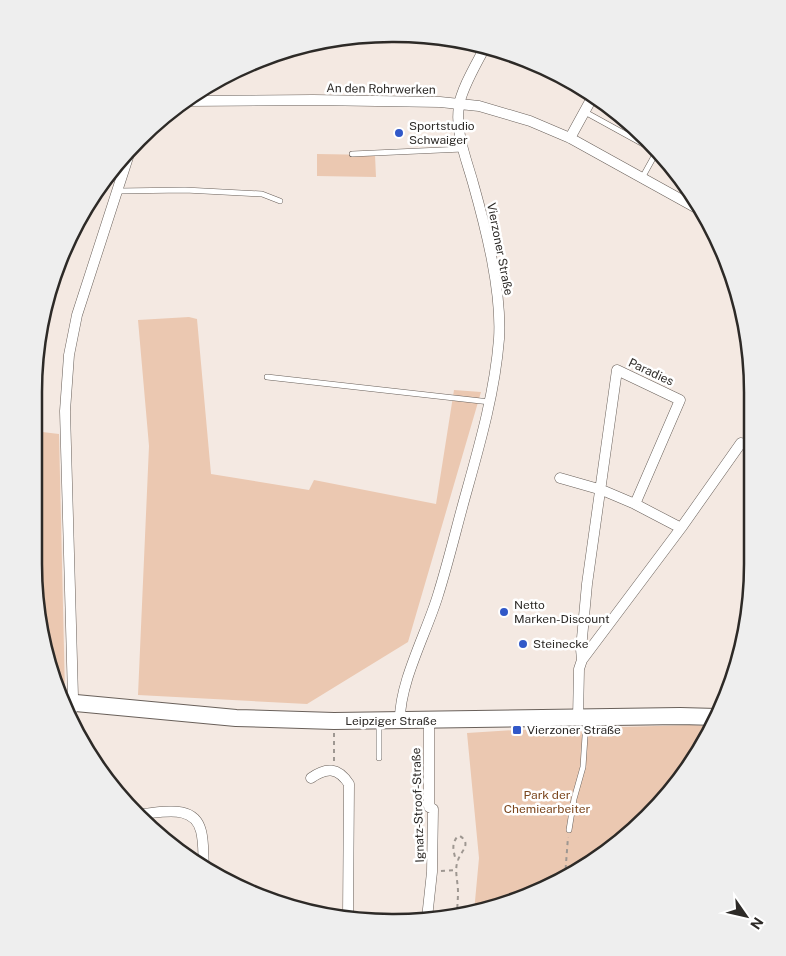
<svg xmlns="http://www.w3.org/2000/svg" width="786" height="956" font-family="'Public Sans',sans-serif">
  <style>
    .green { fill: #ebc8b1 }
    .lines { fill: none; stroke-linecap: round; stroke-linejoin: round }
    .lane-casing { stroke: #69605a; stroke-width: 6 }
    .street-casing { stroke: #69605a; stroke-width: 11 }
    .primary-casing { stroke: #69605a; stroke-width: 18 }
    .path { stroke: #9e9791; stroke-width: 2; stroke-dasharray: 4 4; stroke-linecap: butt }
    .lane { stroke: #fff; stroke-width: 5 }
    .street { stroke: #fff; stroke-width: 10 }
    .primary { stroke: #fff; stroke-width: 16 }
    .poi-dot { fill: #3158c8; stroke: #fff; stroke-width: 2 }
    .labels { text-anchor: middle; stroke-width: 5; stroke-linejoin: round; paint-order: stroke }
    .street-label { font-size: 12px; fill: #2d2a27; stroke: #fff }
    .poi-label { font-size: 12px; fill: #2d2a27; stroke: #fff; text-anchor: start }
    .park-label { font-size: 12px; fill: #7b461d; stroke: #fff }
    .rim { fill: none; stroke: #2d2a27; stroke-width: 2.5 }
  </style>
  <rect width="100%" height="100%" fill="#f4e9e2"/>
  <path class="green" d="M 317,154 L 375,155 L 376,177 L 317,176 Z
    M 189,317 L 197,319 L 211,474 L 309,490 L 314,480 L 436,504 L 454,390 L 481,392 L 408,642 L 307,704 L 138,695 L 149,446 L 138,320 Z
    M 34,431 L 59,434 L 65,693 L 61,692 L 46,656 L 34,563 Z
    M 690,725 L 712,726 L 663,800 L 612,848 L 552,885 L 474,912 L 479,858 L 467,733 L 516,730 L 517,733 L 521,732 L 522,730 Z"/>
  <g class="lines">
    <g class="lane-casing">
      <path id="lane" d="M 585,112 L 656,151
        M 352,154 L 463,149
        M 642,178 L 657,151
        M 118,191 L 185,190 L 262,194 L 280,201
        M 267,377 L 490,402
        M 379,724 L 379,758
        M 569,830 L 574,799 L 583,767 L 586,721"/>
    </g>
    <g class="street-casing">
      <path id="street" d="M 186,101 L 313,100 L 440,102 L 479,106 L 530,121 L 570,138 L 700,210
        M 570,138 L 593,96
        M 560,478 L 602,490 L 635,504 L 681,528
        M 582,660 L 581,649 L 587,584 L 617,370 L 680,400 L 635,504
        M 71,717 L 73,697 L 65,411 L 69,355 L 77,315 L 131,148
        M 578,718 L 579,669 L 582,660 L 681,528 L 741,443
        M 400,721 C 399,683 427,632 438,595 C 449,560 457,525 467,490 C 481,440 495,390 499,339 C 502,291 486,229 473,183 C 466,158 455,132 459,106 C 461,89 477,63 485,47
        M 311,778 C 326,767 338,767 349,784 L 348,917
        M 139,814 C 161,813 194,803 201,831 C 204,842 203,856 204,867
        M 427,918 L 432,872 L 433,809 L 429,807 L 429,721"/>
    </g>
    <g class="primary-casing">
      <path id="primary" d="M 65,702 L 236,718 L 334,721 L 680,716 L 717,717"/>
    </g>
    <path class="path" d="M 334,733 L 334,761
      M 441,871 L 456,870
      M 565,877 L 568,837
      M 457,916 C 457,908 458,900 458,892 C 458,881 454,870 458,860 C 461,851 472,844 460,836 L 457,837 C 452,844 453,849 455,857 L 458,860"/>
    <use href="#lane" class="lane"/>
    <use href="#street" class="street"/>
    <use href="#primary" class="primary"/>
  </g>
  <g class="poi-dot">
    <circle cx="399" cy="133" r="5"/>
    <circle cx="504" cy="612" r="5"/>
    <circle cx="523" cy="644" r="5"/>
    <rect x="512" y="725" width="10" height="10" rx="2.5"/>
  </g>
  <g class="labels">
    <g class="street-label">
      <text transform="translate(381 89) rotate(1)" y="4">An den Rohrwerken</text>
      <text transform="translate(500 249) rotate(79)" y="4">Vierzoner Straße</text>
      <text transform="translate(651 372) rotate(25)" y="4">Paradies</text>
      <text x="391" y="725">Leipziger Straße</text>
      <text transform="translate(418 805) rotate(-92)" y="4">Ignatz-Stroof-Straße</text>
    </g>
    <g class="poi-label">
      <text x="409" y="130">Sportstudio<tspan x="409" dy="14">Schwaiger</tspan></text>
      <text x="514" y="609">Netto<tspan x="514" dy="14">Marken-Discount</tspan></text>
      <text x="533" y="648">Steinecke</text>
      <text x="527" y="734">Vierzoner Straße</text>
    </g>
    <g class="park-label">
      <text x="547" y="799">Park der<tspan x="547" dy="14">Chemiearbeiter</tspan></text>
    </g>
  </g>
  <path d="M0 0H786V956H0ZM392 42H394A350 350 0 0 1 744 392V564A350 350 0 0 1 394 914H392A350 350 0 0 1 42 564V392A350 350 0 0 1 392 42Z" fill="#eee" fill-rule="evenodd"/>
  <path class="rim" d="M392 42H394A350 350 0 0 1 744 392V564A350 350 0 0 1 394 914H392A350 350 0 0 1 42 564V392A350 350 0 0 1 392 42Z"/>
  <g transform="translate(746 916) rotate(124)" stroke="#ffffff" stroke-width="4" paint-order="stroke">
  <path d="M0-4L9 19L0 12L-9 19Z" fill="#2d2a27"/>
  <text y="-8" font-size="14" font-weight="bold" text-anchor="middle" fill="#2d2a27">N</text>
  </g>
</svg>
